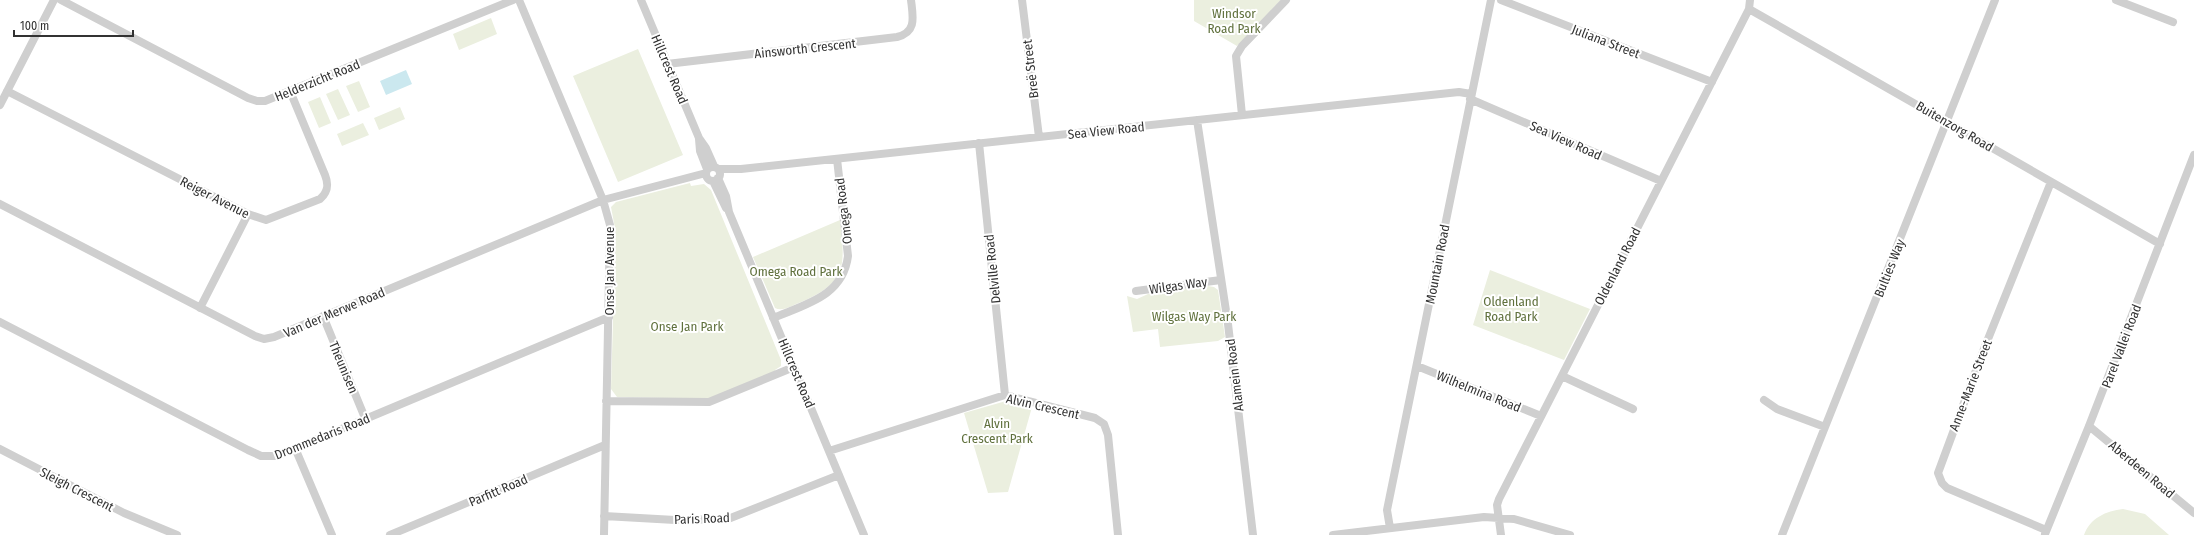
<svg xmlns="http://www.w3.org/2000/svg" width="2194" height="535" font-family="'Fira Sans Condensed',sans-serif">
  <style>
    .green { fill: #ebefdf }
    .water { fill: #cbe8ef }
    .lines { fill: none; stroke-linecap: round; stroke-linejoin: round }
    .minor { stroke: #cfcfcf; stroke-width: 8 }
    .labels { text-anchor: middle; stroke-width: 4; stroke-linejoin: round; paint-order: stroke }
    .park-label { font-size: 13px; fill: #5f703c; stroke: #fff }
    .street-label { font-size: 13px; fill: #323232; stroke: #fff }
  </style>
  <rect width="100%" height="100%" fill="#fff"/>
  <path class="green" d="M 1194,0 L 1281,0 L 1237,46 L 1194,21 Z
    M 491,18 L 497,34 L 459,50 L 453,34 Z
    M 638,49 L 683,155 L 618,182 L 573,76 Z
    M 359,81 L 370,107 L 358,112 L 346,86 Z
    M 338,89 L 350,115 L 338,120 L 326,94 Z
    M 320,97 L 331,123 L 319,128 L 308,102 Z
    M 400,107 L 405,119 L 379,130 L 374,118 Z
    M 363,123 L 369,135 L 342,146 L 337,134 Z
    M 690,183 L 691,186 L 704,184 L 711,190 L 781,360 L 781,366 L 775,370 L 775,372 L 708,399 L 617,397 L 611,389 L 615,253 L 615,228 L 611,207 L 616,202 Z
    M 840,220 C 845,265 848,282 801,302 C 793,305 783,312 775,308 L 753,257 Z
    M 1490,270 L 1590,309 L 1564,360 L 1473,325 Z
    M 1208,286 L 1214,287 L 1218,290 L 1225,337 L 1218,341 L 1160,347 L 1158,329 L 1133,332 L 1127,296 L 1137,299 L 1148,294 Z
    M 1006,401 L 1032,407 L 1008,492 L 988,493 L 964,413 Z
    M 2123,509 L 2145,514 L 2169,535 L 2084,535 C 2090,518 2106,511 2123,509 Z"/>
  <path class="water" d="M 406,70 L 412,84 L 386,95 L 380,81 Z"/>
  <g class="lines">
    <path class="minor" d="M 61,0 L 248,98 L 257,101 L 265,101 L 513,0
      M 519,0 L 603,200 L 610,225 L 604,535
      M 641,0 L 699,138 L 706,148 L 714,166
      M 1022,0 L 1039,137
      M 1501,0 L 1712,82
      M 2116,0 L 2173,22
      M 1749,9 L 2160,244
      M 667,64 L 897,37 C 917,32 913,17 911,0
      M 7,91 L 248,214 L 266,220 L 320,199 C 328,192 329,185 325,175 L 290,91
      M 1470,99 L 1661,181
      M 0,105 L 54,0
      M 1242,115 L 1236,56 L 1242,46 L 1286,0
      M 1197,120 L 1228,324 L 1253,535
      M 699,139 L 700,151 L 707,169
      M 979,143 L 1005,395
      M706 174a7 7 0 1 1 14 0a7 7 0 1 1-14 0Z
      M 719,169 L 741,169 L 1459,92 L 1471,94
      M 718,178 L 726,196 L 729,212 L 864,535
      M 713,181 L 726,208
      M 0,204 L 255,336 L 264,339 L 274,337 L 603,200 L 706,173
      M 1136,291 L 1221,280
      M 200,308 L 248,214
      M 323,316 L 365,418
      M 773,318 C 806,304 843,296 848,256 L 837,159
      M 0,322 L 248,450 L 261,456 L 277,456 L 609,317
      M 1417,366 L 1541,416
      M 1562,376 L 1633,409
      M 1764,400 L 1777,409 L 1825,427
      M 606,401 L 709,402 L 794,367
      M 2089,426 L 2194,513
      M 295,448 L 332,535
      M 0,449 L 124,513 L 177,535
      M 829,451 L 1005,395 L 1095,418 L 1104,424 L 1108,435 L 1118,535
      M 604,516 L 675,520 L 728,519 L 839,475
      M 1390,528 L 1387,510 L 1491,0
      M 2046,530 L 1947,488 L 1942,483 L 1938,473 L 1984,349 L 2051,182
      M 2045,534 L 2089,426 L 2194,155
      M 390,535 L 605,445
      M 1333,535 L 1484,517 L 1514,519 L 1570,535
      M 1501,535 L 1497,505 L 1499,499 L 1749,9 L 1750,0
      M 1782,535 L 1995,0"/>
  </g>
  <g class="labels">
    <g class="park-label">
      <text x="1234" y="18">Windsor<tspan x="1234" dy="15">Road Park</tspan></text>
      <text x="796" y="276">Omega Road Park</text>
      <text x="1511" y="306">Oldenland<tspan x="1511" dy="15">Road Park</tspan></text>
      <text x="1194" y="321">Wilgas Way Park</text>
      <text x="687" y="331">Onse Jan Park</text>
      <text x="997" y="428">Alvin<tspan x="997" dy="15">Crescent Park</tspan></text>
    </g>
    <g class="street-label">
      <text transform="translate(1606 41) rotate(21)" y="5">Juliana Street</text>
      <text transform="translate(805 48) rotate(-6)" y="5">Ainsworth Crescent</text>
      <text transform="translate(670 69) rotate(67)" y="5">Hillcrest Road</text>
      <text transform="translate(1030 69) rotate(-97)" y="5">Breë Street</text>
      <text transform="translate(317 80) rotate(-22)" y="5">Helderzicht Road</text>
      <text transform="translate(1955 126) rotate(30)" y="5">Buitenzorg Road</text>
      <text transform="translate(1106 130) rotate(-6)" y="5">Sea View Road</text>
      <text transform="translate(1566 140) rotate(24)" y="5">Sea View Road</text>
      <text transform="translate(215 197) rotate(27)" y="5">Reiger Avenue</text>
      <text transform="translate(843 211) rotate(-97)" y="5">Omega Road</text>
      <text transform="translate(1437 264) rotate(-79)" y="5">Mountain Road</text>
      <text transform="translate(1617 266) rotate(-63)" y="5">Oldenland Road</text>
      <text transform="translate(1889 268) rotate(-68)" y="5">Bulties Way</text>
      <text transform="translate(992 269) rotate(-96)" y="5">Delville Road</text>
      <text transform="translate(609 271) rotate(-90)" y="5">Onse Jan Avenue</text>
      <text transform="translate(1178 285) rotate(-8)" y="5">Wilgas Way</text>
      <text transform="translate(334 312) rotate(-23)" y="5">Van der Merwe Road</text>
      <text transform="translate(2121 346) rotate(-69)" y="5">Parel Vallei Road</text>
      <text transform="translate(344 367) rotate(67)" y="5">Theunisen</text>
      <text transform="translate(797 373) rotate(67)" y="5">Hillcrest Road</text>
      <text transform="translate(1234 375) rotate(-97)" y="5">Alamein Road</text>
      <text transform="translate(1970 385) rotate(-69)" y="5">Anne-Marie Street</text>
      <text transform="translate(1479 391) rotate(22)" y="5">Wilhelmina Road</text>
      <text transform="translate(1043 406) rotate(13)" y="5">Alvin Crescent</text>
      <text transform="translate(322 436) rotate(-22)" y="5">Drommedaris Road</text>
      <text transform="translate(2142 469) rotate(40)" y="5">Aberdeen Road</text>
      <text transform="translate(77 489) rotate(27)" y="5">Sleigh Crescent</text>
      <text transform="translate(498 490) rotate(-23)" y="5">Parfitt Road</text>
      <text transform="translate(702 518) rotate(-2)" y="5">Paris Road</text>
    </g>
  </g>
  <path d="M14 30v6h119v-6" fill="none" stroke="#323232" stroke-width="2"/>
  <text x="20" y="30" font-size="12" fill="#323232" stroke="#ffffff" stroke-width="3" paint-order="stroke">100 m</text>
</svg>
